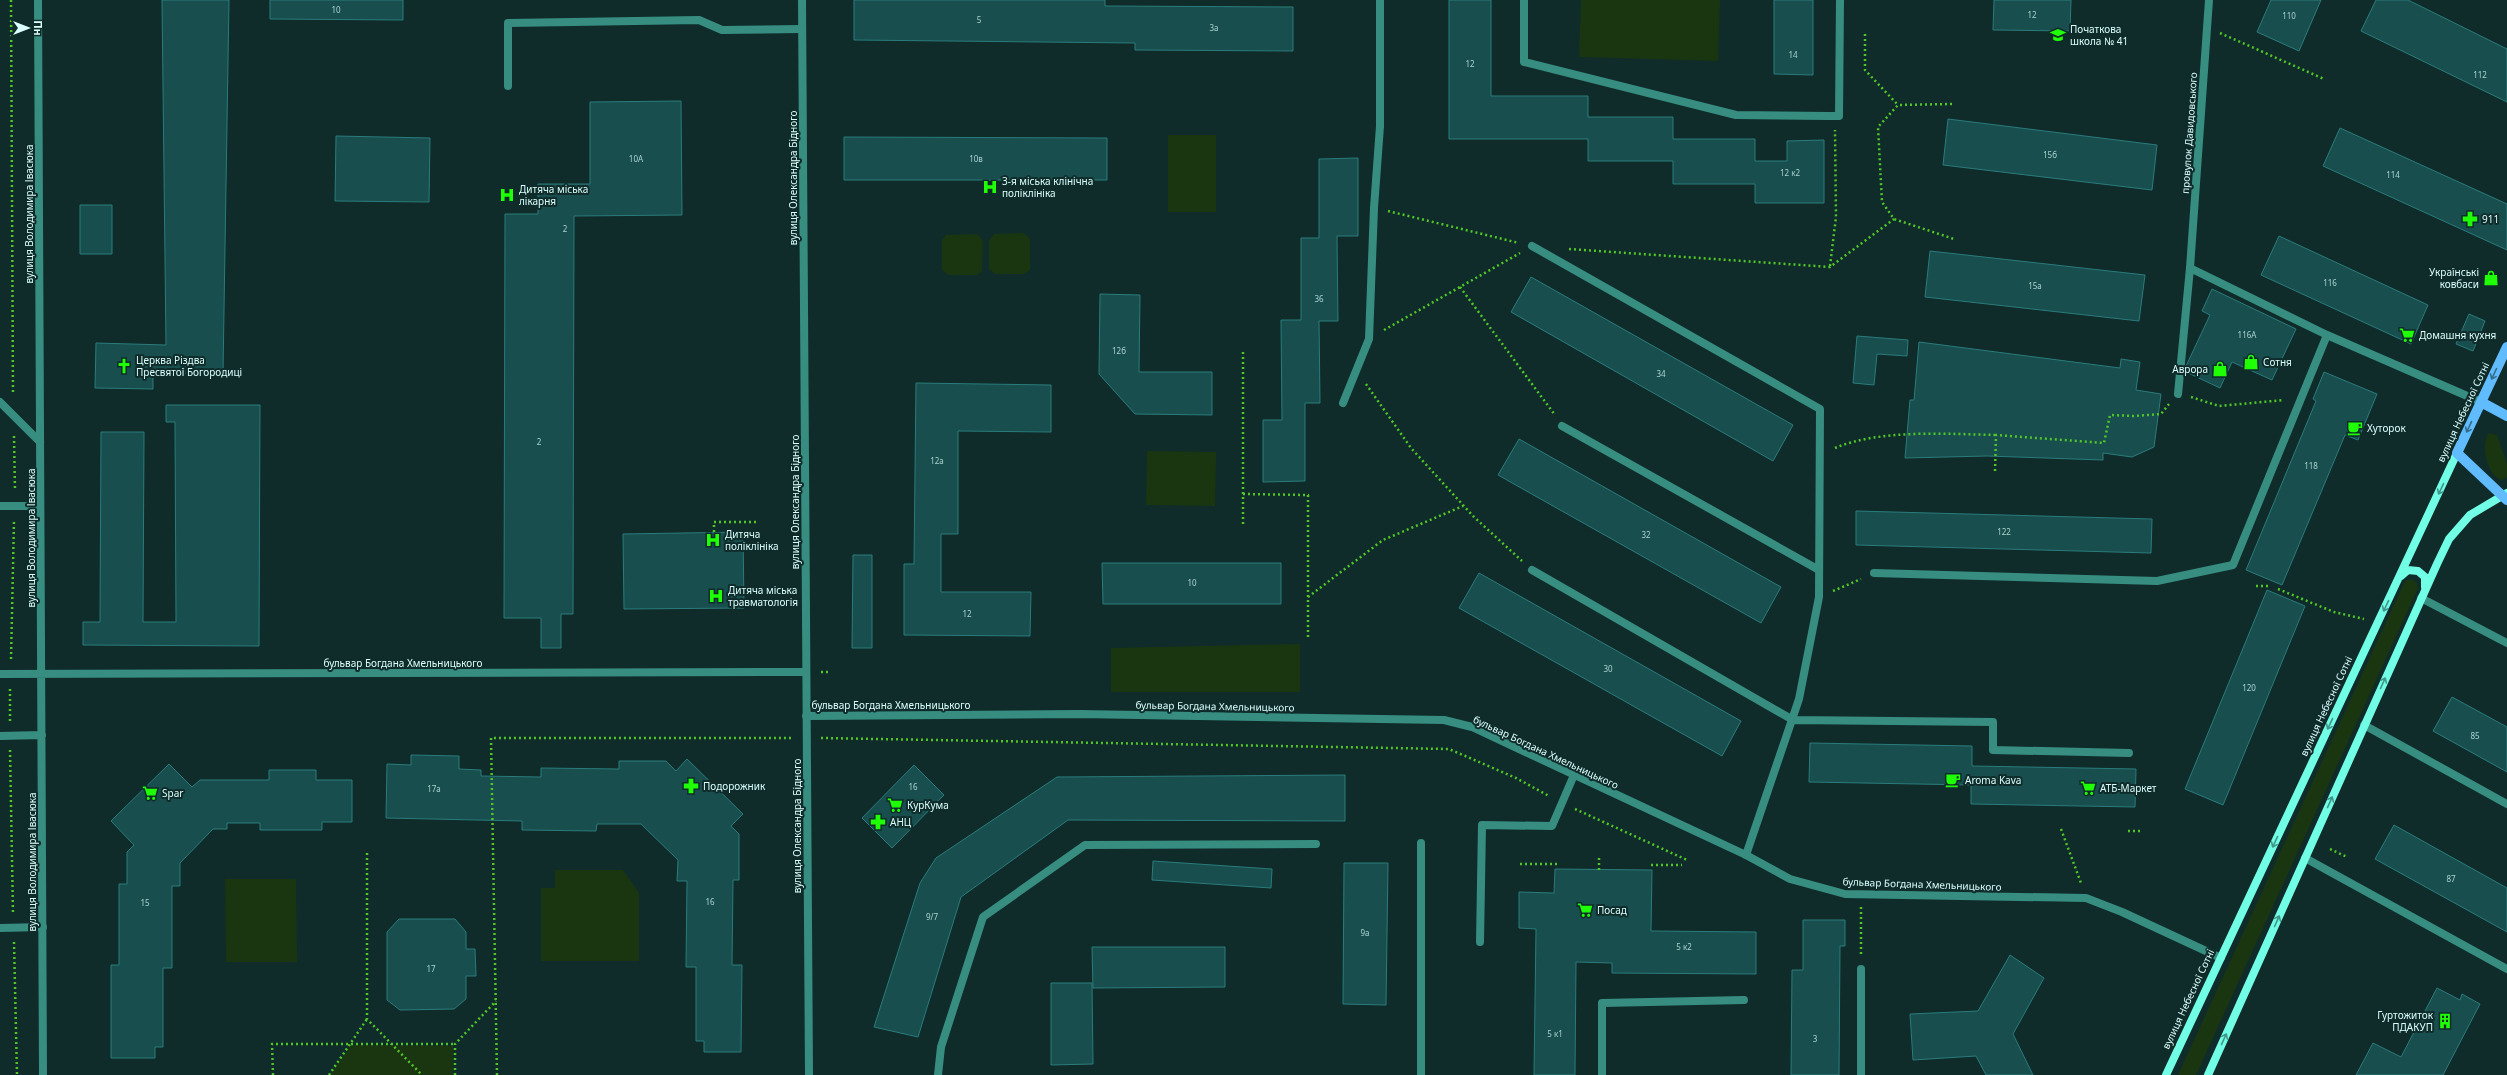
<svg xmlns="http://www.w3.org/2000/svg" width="2507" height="1075" font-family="'Noto Sans',sans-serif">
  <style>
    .green { fill: #1a3611 }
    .building { fill: #194e4e; stroke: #2a7c7c }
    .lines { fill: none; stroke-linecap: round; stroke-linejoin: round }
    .path { stroke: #51c627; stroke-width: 2.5; stroke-dasharray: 2 3; stroke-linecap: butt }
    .lane { stroke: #378e80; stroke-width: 8 }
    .street { stroke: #378e80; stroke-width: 8 }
    .secondary { stroke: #71ffe6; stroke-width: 8 }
    .primary { stroke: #61bcff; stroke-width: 10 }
    .oneway { stroke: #346d8a }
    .oneway2 { stroke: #409688 }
    .labels { text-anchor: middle; stroke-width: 4; stroke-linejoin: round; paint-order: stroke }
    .number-label { font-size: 8px; fill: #aad3d0 }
    .poi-label { font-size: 10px; fill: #dafffc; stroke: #0f2c2b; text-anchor: start }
    .street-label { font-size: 10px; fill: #dafffc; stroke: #0f2c2b }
  </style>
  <rect width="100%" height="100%" fill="#0f2c2b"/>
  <path class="green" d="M 1581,0 L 1720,0 L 1718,61 L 1579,57 Z
    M 1168,135 L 1216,135 L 1216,212 L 1168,212 Z
    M 1024,233 L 1030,239 L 1030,270 L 1024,274 L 995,274 L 989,269 L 989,240 L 994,234 Z
    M 977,234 L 983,240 L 982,271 L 977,275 L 948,275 L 942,270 L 942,240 L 946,235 Z
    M 2489,433 L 2497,435 L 2507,464 L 2507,477 L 2503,480 C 2487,478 2480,444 2489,433 Z
    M 1147,451 L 1216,452 L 1215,506 L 1146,505 Z
    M 2412,579 L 2417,583 L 2418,588 L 2196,1075 L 2178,1075 L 2405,581 Z
    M 1300,644 L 1300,692 L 1111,692 L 1111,648 Z
    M 555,870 L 623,870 L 639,893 L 639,961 L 541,961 L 541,888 L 555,888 Z
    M 225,879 L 296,879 L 297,962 L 226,962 Z
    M 351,1045 L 453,1046 L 453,1075 L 330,1075 Z"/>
  <path class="building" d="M 162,0 L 229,0 L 223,373 L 153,374 L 153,389 L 95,388 L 96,343 L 166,345 Z
    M 270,0 L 403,0 L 403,20 L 270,19 Z
    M 854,0 L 1105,0 L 1105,6 L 1293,7 L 1293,51 L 1135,50 L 1135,43 L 854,40 Z
    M 1449,0 L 1491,0 L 1491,96 L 1588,96 L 1588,117 L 1673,117 L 1673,139 L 1755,139 L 1755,161 L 1787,161 L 1787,141 L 1824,140 L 1824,203 L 1755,203 L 1755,184 L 1673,184 L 1673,161 L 1588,161 L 1588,139 L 1449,139 Z
    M 1774,0 L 1813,0 L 1813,75 L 1774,74 Z
    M 1994,0 L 2071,0 L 2070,31 L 1993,30 Z
    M 2271,0 L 2321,0 L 2299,51 L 2257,32 Z
    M 2376,0 L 2408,0 L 2507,49 L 2507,102 L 2361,31 Z
    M 681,101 L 682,215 L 574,216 L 573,614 L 561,614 L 561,648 L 541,648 L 541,618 L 504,618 L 505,214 L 538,214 L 538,184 L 590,184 L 590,102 Z
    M 1948,119 L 2157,145 L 2152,190 L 1943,165 Z
    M 2340,128 L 2507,204 L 2507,250 L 2323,166 Z
    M 336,136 L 430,138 L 429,202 L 335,201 Z
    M 844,137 L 1107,138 L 1107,180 L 844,180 Z
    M 1358,158 L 1358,236 L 1337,236 L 1338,321 L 1319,321 L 1320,403 L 1305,403 L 1305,481 L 1263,482 L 1263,420 L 1282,420 L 1281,320 L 1301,320 L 1301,238 L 1319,238 L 1319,159 Z
    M 80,205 L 112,205 L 112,254 L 80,254 Z
    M 2279,236 L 2428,305 L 2411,344 L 2261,275 Z
    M 1930,251 L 2145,275 L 2139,321 L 1925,297 Z
    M 1531,277 L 1793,425 L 1773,461 L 1511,312 Z
    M 2212,289 L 2296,329 L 2272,380 L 2232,362 L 2220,388 L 2186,372 L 2186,366 L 2210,315 L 2202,311 Z
    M 1100,294 L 1140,295 L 1139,372 L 1212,372 L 1212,415 L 1135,414 L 1099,374 Z
    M 2469,314 L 2485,321 L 2473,351 L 2456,344 Z
    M 1857,336 L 1908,340 L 1907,356 L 1877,354 L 1874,385 L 1853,383 Z
    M 1919,342 L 2120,368 L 2121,359 L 2140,362 L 2136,390 L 2161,394 L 2154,447 L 2132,457 L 2103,453 L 2103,460 L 1987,456 L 1905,458 L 1910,400 L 1914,400 Z
    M 2324,372 L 2377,394 L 2358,440 L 2345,435 L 2282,585 L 2246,570 L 2316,401 L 2313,399 Z
    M 916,383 L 1051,385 L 1051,432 L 958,431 L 958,534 L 941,534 L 941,592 L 1031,592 L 1030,636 L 904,635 L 904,564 L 914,564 Z
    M 166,405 L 260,405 L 259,646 L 83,645 L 83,622 L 100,622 L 101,432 L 144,432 L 143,622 L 176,622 L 175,422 L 166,422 Z
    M 1519,439 L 1781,587 L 1761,623 L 1498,475 Z
    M 1856,511 L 2152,519 L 2151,553 L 1856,545 Z
    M 743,532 L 744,608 L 624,609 L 623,534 Z
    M 853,555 L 872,555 L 872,648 L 852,648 Z
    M 1102,563 L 1281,563 L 1281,604 L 1103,604 Z
    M 1479,573 L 1741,721 L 1722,756 L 1459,608 Z
    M 2267,590 L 2305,606 L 2223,805 L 2185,789 Z
    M 2452,697 L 2507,727 L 2507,772 L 2433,731 Z
    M 1810,743 L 1972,746 L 1972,766 L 2136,769 L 2135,807 L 1971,804 L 1971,785 L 1809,782 Z
    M 411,755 L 459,756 L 459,769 L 481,770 L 481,776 L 541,777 L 541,768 L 619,769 L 619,761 L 666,761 L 676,771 L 687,759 L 743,814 L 731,826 L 739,834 L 739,880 L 733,880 L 732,965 L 742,965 L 741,1052 L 704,1052 L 704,1041 L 696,1041 L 696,967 L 686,967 L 687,881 L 677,881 L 678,860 L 641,824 L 597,824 L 596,831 L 522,830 L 522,821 L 386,818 L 387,764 L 411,765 Z
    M 169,764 L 192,787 L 200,780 L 269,780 L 269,770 L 316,770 L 316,780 L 352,780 L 352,822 L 322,822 L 322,830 L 260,830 L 260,823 L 227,823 L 227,829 L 213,829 L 180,863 L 180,886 L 172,886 L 172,968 L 163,968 L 163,1047 L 155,1047 L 155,1058 L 111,1058 L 111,965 L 119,965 L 119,884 L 127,884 L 127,852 L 134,845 L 111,821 Z
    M 914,765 L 944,795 L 892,848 L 862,818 Z
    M 1345,775 L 1345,821 L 1068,820 L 961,897 L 918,1037 L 874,1027 L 920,883 L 936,858 L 1057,777 Z
    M 2394,825 L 2507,888 L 2507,932 L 2375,859 Z
    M 1153,861 L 1272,869 L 1271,888 L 1152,880 Z
    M 1344,863 L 1388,863 L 1386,1005 L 1343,1004 Z
    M 1555,869 L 1652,870 L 1651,931 L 1756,932 L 1756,974 L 1612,973 L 1612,963 L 1576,962 L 1575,1075 L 1534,1075 L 1536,929 L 1519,928 L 1519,892 L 1554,893 Z
    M 399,919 L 455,919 L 466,932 L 466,949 L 475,949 L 476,976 L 466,976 L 466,999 L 454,1009 L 400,1010 L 387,1000 L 387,932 Z
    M 1803,920 L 1845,920 L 1845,946 L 1840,946 L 1839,1075 L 1791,1075 L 1792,970 L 1803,970 Z
    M 1092,947 L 1225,947 L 1225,987 L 1093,988 Z
    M 2010,955 L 2044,978 L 2013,1034 L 2033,1075 L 1986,1075 L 1976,1056 L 1913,1060 L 1910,1014 L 1978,1011 Z
    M 1051,983 L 1092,983 L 1093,1064 L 1051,1065 Z
    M 2437,988 L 2460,1000 L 2462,994 L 2480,1004 L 2443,1075 L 2356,1075 L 2373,1043 L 2401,1057 Z"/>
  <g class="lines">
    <path class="path" d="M 11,0 L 13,393
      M 2220,33 L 2324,79
      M 1865,34 L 1865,70 L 1898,105
      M 1952,104 L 1898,105 L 1878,127 L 1882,202 L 1894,219 L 1954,239
      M 1388,211 L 1519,243
      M 1569,249 L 1830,267 L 1894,219
      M 1830,266 L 1836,217 L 1835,130
      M 1460,287 L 1555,415
      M 1384,330 L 1520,253
      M 1366,384 L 1411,448 L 1473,516 L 1522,561
      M 2191,397 L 2219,406 L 2284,400
      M 14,436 L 15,491
      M 1835,448 C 1880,429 1947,434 1996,435
      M 1995,471 L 1996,435 L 2104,443 L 2110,415 L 2134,416 L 2161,414 L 2169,404
      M 1243,494 L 1308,495 L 1308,638
      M 1243,524 L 1243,349
      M 714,532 L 714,522 L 758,522
      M 2256,586 L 2271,586
      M 2278,589 L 2334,612 L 2364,619
      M 1833,591 L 1861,579
      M 1308,597 L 1383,540 L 1463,506
      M 11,659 L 14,520
      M 821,672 L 831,672
      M 10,721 L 10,688
      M 821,738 L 1449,749 L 1516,778 L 1549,796
      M 10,750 L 13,913
      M 1575,809 L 1687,860
      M 2061,829 L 2081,883
      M 2128,831 L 2142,831
      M 2330,849 L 2347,857
      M 367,853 L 367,1019 L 422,1075
      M 1599,858 L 1599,870
      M 1520,864 L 1558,864
      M 1651,865 L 1682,865
      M 1861,907 L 1861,956
      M 14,942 L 17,1075
      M 273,1075 L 272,1044 L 455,1044
      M 329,1075 L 367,1019
      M 455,1075 L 455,1044 L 496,1001
      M 497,1075 L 491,738 L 794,738"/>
    <path class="lane" d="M 1524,0 L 1524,62 L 1736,115 L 1829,116 L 1839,116 L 1840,0
      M 508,86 L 508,23 L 699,20 L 722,30 L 802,29
      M 1532,246 L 1820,409 L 1819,597 L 1799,699 L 1746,855
      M 2178,394 L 2190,268 L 2327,335 L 2481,402
      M 0,402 L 40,442
      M 1343,403 L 1369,339 L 1374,208 L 1380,126
      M 1562,426 L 1819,570
      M 0,506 L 40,506
      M 1532,570 L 1793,720 L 1993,722 L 1993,750 L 2129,753
      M 1874,573 L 2157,581 L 2233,565 L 2327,335
      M 2421,598 L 2507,643
      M 2364,725 L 2507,804
      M 1421,843 L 1421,1075
      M 2305,858 L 2507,969
      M 0,928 L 43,927
      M 1480,942 L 1482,825 L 1552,826 L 1574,775
      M 938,1075 L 941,1047 L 983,917 L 1085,845 L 1316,844
      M 1602,1075 L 1602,1003 L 1744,1000
      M 1861,1075 L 1861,969"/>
    <path class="street" d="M 38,0 L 43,1075
      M 802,0 L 809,1075
      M 1380,126 L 1380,0
      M 2190,268 L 2209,0
      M 0,674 L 806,672
      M 806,716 L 1079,714 L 1444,720 L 1472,727 L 1746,855 L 1790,879 L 1845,894 L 2086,898 L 2122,912 L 2221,958
      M 0,736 L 42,735"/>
    <path class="secondary" d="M 2401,576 L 2408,570 L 2418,571 L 2425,577 L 2425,587
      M 2166,1075 L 2457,453
      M 2208,1075 L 2437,564 L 2449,539 L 2470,515 L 2507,493"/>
    <path class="primary" d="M 2507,347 L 2457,453 L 2507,500
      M 2481,402 L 2507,416"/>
  </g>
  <defs><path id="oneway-shaft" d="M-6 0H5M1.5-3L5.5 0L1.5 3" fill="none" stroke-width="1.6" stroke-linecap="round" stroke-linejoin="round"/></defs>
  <g class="oneway">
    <use href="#oneway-shaft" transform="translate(2494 374) rotate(115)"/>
    <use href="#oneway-shaft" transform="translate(2469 427) rotate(115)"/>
  </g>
  <g class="oneway2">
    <use href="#oneway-shaft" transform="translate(2441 489) rotate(115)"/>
    <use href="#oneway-shaft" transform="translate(2386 606) rotate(115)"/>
    <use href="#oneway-shaft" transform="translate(2383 683) rotate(-66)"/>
    <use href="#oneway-shaft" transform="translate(2330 724) rotate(115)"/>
    <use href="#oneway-shaft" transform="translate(2330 802) rotate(-66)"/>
    <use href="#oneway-shaft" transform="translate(2275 842) rotate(115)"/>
    <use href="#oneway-shaft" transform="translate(2277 921) rotate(-66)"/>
    <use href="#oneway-shaft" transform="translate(2224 1039) rotate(-66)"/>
  </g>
  <defs>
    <g id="school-bare" transform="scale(1.2)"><path d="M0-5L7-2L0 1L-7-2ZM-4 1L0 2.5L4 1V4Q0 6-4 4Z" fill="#1fff06" stroke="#0f2c2b" stroke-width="2.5" paint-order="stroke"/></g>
    <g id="hospital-bare" transform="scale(1.2)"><path d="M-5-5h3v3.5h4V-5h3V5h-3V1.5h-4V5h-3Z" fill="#1fff06" stroke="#0f2c2b" stroke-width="2.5" paint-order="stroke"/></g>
    <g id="pharmacy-bare" transform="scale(1.2)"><path d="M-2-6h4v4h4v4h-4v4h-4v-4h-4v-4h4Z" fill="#1fff06" stroke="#0f2c2b" stroke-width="2.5" paint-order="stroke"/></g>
    <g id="shop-bare" transform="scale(1.2)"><path d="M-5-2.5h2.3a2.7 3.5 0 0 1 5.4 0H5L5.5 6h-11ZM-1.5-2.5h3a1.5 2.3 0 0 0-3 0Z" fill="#1fff06" stroke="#0f2c2b" stroke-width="2.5" paint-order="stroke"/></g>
    <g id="supermarket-bare" transform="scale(1.2)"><path d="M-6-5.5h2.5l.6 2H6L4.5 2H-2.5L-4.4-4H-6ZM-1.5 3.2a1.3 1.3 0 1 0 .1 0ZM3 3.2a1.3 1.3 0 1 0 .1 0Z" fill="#1fff06" stroke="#0f2c2b" stroke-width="2.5" paint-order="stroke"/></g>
    <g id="church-bare" transform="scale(1.2)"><path d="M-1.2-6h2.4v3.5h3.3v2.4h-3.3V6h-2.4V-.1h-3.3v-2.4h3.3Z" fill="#1fff06" stroke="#0f2c2b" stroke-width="2.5" paint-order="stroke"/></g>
    <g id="cafe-bare" transform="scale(1.2)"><path d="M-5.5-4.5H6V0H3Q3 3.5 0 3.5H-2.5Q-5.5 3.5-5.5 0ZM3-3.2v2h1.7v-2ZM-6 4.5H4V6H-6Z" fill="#1fff06" stroke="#0f2c2b" stroke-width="2.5" paint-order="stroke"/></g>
    <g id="building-bare" transform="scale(1.2)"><path d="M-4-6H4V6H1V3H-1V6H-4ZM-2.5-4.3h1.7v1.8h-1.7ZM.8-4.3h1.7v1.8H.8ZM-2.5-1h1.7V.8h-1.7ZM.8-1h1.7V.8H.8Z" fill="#1fff06" stroke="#0f2c2b" stroke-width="2.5" paint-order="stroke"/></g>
  </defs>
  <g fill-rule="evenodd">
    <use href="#school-bare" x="2058" y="35"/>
    <use href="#hospital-bare" x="990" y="187"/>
    <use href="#hospital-bare" x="507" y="195"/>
    <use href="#pharmacy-bare" x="2470" y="219"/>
    <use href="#shop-bare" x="2491" y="278"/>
    <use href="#supermarket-bare" x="2407" y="335"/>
    <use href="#shop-bare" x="2251" y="362"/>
    <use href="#church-bare" x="124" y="366"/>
    <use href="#shop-bare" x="2220" y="369"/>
    <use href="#cafe-bare" x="2355" y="428"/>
    <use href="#hospital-bare" x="713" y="540"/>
    <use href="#hospital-bare" x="716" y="596"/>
    <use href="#cafe-bare" x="1953" y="780"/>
    <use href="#pharmacy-bare" x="691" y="786"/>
    <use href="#supermarket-bare" x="2088" y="788"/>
    <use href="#supermarket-bare" x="150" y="793"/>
    <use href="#supermarket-bare" x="895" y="805"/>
    <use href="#pharmacy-bare" x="878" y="822"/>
    <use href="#supermarket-bare" x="1585" y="910"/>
    <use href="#building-bare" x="2445" y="1021"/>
  </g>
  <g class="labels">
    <g class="number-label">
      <text x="336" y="13">10</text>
      <text x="2032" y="18">12</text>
      <text x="2289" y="19">110</text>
      <text x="979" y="23">5</text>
      <text x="1214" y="31">3а</text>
      <text x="1793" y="58">14</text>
      <text x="1470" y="67">12</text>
      <text x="2480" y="78">112</text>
      <text x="2050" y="158">15б</text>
      <text x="636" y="162">10А</text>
      <text x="976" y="162">10в</text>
      <text x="1790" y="176">12 к2</text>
      <text x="2393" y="178">114</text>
      <text x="565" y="232">2</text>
      <text x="2330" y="286">116</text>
      <text x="2035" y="289">15а</text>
      <text x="1319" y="302">36</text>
      <text x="2247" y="338">116А</text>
      <text x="1119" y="354">12б</text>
      <text x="1661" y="377">34</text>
      <text x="539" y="445">2</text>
      <text x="937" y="464">12а</text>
      <text x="2311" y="469">118</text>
      <text x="2004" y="535">122</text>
      <text x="1646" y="538">32</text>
      <text x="1192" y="586">10</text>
      <text x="967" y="617">12</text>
      <text x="1608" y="672">30</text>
      <text x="2249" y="691">120</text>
      <text x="2475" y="739">85</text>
      <text x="913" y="790">16</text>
      <text x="434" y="792">17а</text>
      <text x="2451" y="882">87</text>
      <text x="710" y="905">16</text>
      <text x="145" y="906">15</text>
      <text x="932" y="920">9/7</text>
      <text x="1365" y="936">9а</text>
      <text x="1684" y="950">5 к2</text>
      <text x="431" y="972">17</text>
      <text x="1555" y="1037">5 к1</text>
      <text x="1815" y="1042">3</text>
    </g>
    <g class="poi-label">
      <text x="2070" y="33">Початкова<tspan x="2070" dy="12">школа № 41</tspan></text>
      <text x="1002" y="185">3-я міська клінічна<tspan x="1002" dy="12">поліклініка</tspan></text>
      <text x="519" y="193">Дитяча міська<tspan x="519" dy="12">лікарня</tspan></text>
      <text x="2482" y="223">911</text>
      <text x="2479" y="276" text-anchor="end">Українські<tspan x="2479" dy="12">ковбаси</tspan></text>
      <text x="2419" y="339">Домашня кухня</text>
      <text x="136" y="364">Церква Різдва<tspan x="136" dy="12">Пресвятої Богородиці</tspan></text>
      <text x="2263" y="366">Сотня</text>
      <text x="2208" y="373" text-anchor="end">Аврора</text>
      <text x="2367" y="432">Хуторок</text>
      <text x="725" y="538">Дитяча<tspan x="725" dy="12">поліклініка</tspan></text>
      <text x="728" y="594">Дитяча міська<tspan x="728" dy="12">травматологія</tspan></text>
      <text x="1965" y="784">Aroma Kava</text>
      <text x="703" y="790">Подорожник</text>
      <text x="2100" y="792">АТБ-Маркет</text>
      <text x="162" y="797">Spar</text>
      <text x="907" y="809">КурКума</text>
      <text x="890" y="826">АНЦ</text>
      <text x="1597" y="914">Посад</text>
      <text x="2433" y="1019" text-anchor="end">Гуртожиток<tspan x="2433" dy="12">ПДАКУП</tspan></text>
    </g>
    <g class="street-label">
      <text transform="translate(2189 133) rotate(-86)" y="4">провулок Давидовського</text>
      <text transform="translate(793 178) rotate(-90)" y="4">вулиця Олександра Бідного</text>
      <text transform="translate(29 214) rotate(-90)" y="4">вулиця Володимира Івасюка</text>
      <text transform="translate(2463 412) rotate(-65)" y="4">вулиця Небесної Сотні</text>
      <text transform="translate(795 502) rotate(-90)" y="4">вулиця Олександра Бідного</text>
      <text transform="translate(31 538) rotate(-90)" y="4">вулиця Володимира Івасюка</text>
      <text x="403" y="667">бульвар Богдана Хмельницького</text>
      <text x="891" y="709">бульвар Богдана Хмельницького</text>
      <text transform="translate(1215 706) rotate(1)" y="4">бульвар Богдана Хмельницького</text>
      <text transform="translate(2326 706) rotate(-65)" y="4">вулиця Небесної Сотні</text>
      <text transform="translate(1546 752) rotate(25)" y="4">бульвар Богдана Хмельницького</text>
      <text transform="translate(797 826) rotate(-90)" y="4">вулиця Олександра Бідного</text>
      <text transform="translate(32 862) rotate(-90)" y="4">вулиця Володимира Івасюка</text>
      <text transform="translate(1922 884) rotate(2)" y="4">бульвар Богдана Хмельницького</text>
      <text transform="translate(2188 999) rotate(-65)" y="4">вулиця Небесної Сотні</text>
    </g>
  </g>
  <g transform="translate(28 28) rotate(90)" stroke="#0f2c2b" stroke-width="3" paint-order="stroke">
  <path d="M0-3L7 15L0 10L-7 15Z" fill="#dafffc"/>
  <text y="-6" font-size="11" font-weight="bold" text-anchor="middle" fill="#dafffc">Пн</text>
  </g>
</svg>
